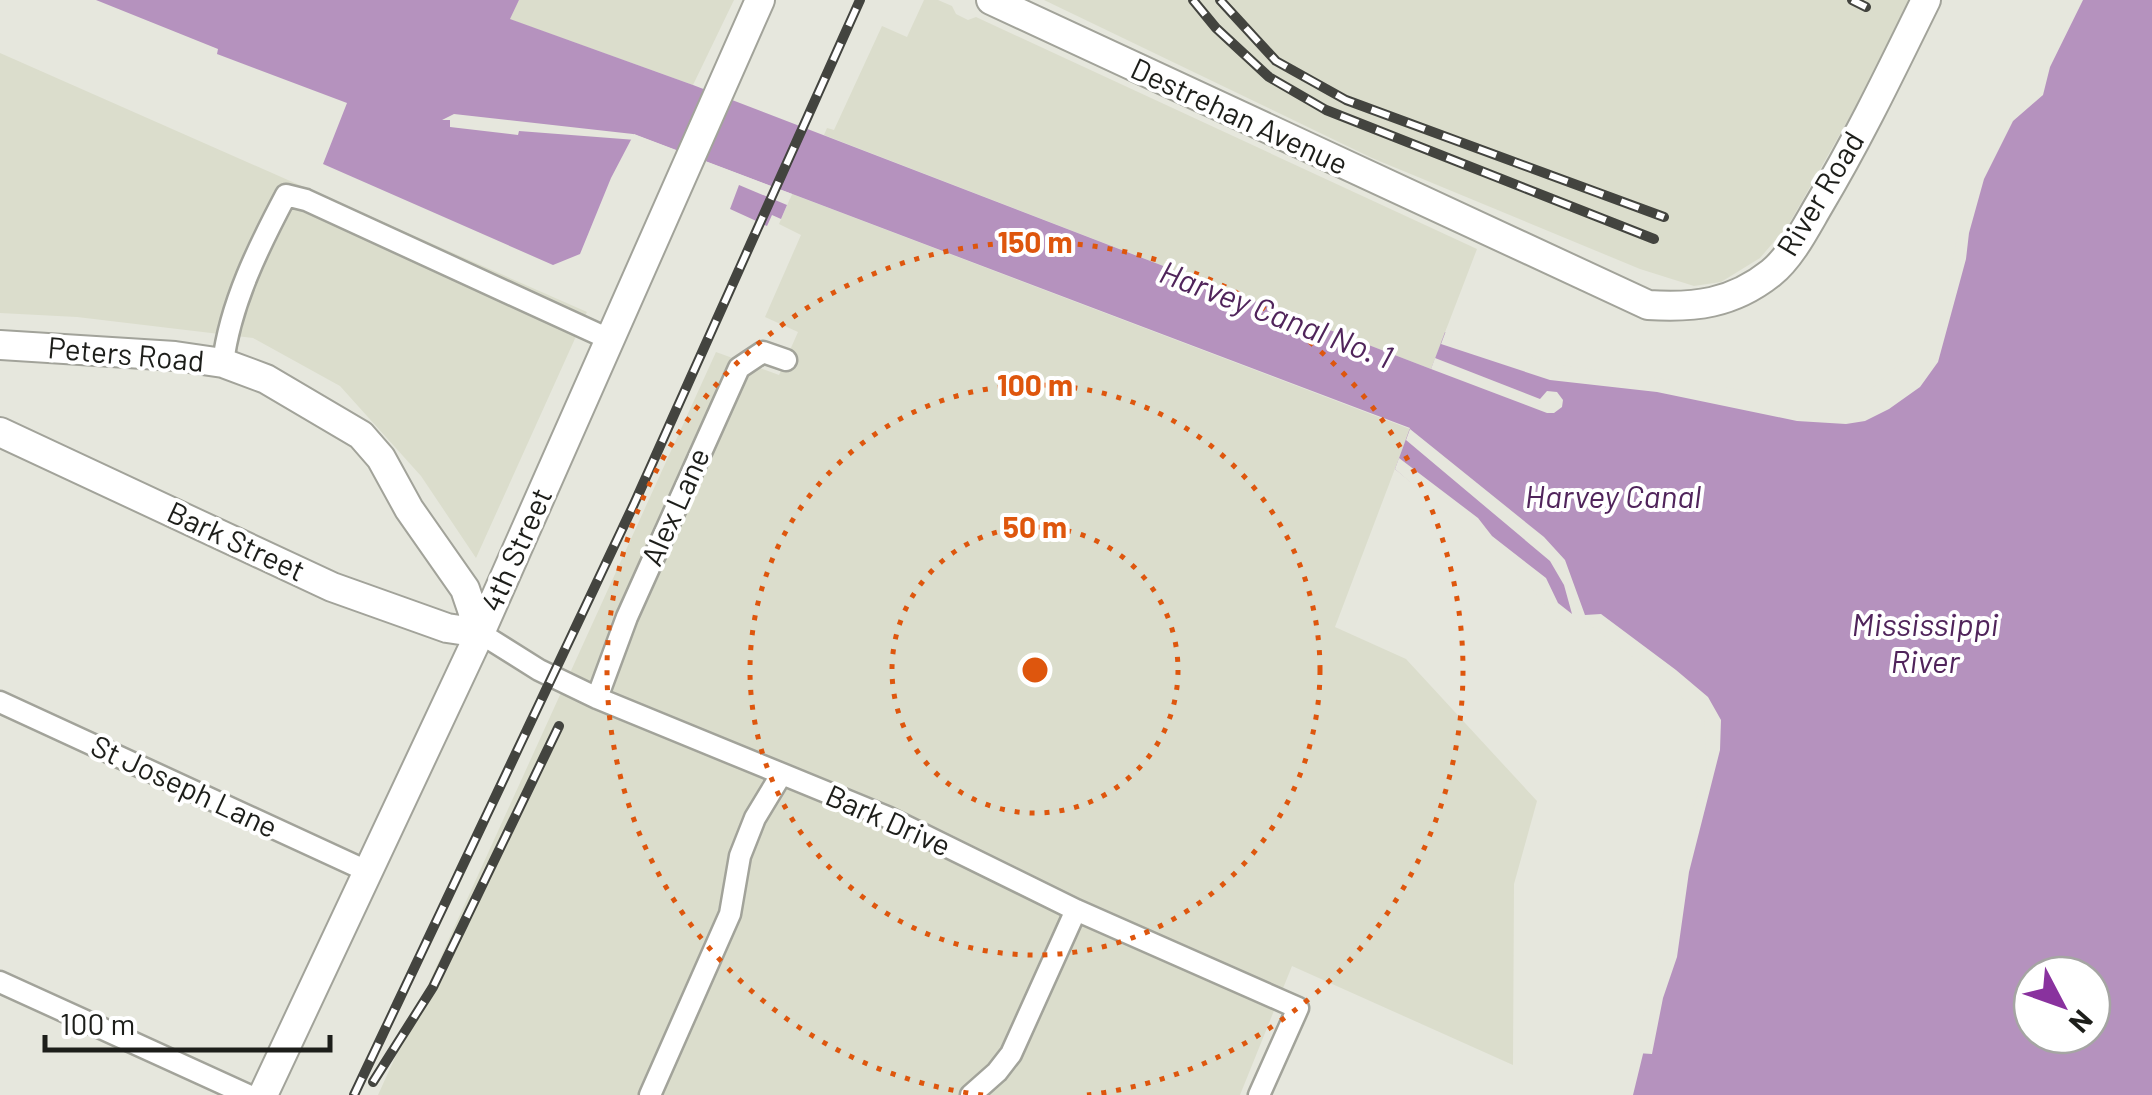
<svg xmlns="http://www.w3.org/2000/svg" width="2152" height="1095" font-family="Barlow,sans-serif">
  <style>
    .built { fill: #dbddcc }
    .water { fill: #b592be; fill-rule: evenodd }
    .pier { fill: #e6e7dd }
    .lines { fill: none; stroke-linecap: round; stroke-linejoin: round }
    .minor-casing { stroke: #a2a39a; stroke-width: 25 }
    .secondary-casing { stroke: #a2a39a; stroke-width: 32 }
    .minor { stroke: #fff; stroke-width: 20 }
    .secondary { stroke: #fff; stroke-width: 28 }
    .rail-casing { stroke: #43443f; stroke-width: 10 }
    .rail { stroke: #fff; stroke-width: 6; stroke-dasharray: 19; stroke-linecap: butt }
    .ring { fill: none; stroke: #de560d; stroke-width: 5; stroke-dasharray: 5 10 }
    .labels { text-anchor: middle; stroke-width: 8; stroke-linejoin: round; paint-order: stroke }
    .street-label { font-size: 30px; fill: #1d1e1a; stroke: #fff }
    .water-label { font-size: 32px; font-style: italic; fill: #50245b; stroke: #fff }
    .centre { fill: #de560d; stroke: #fff; stroke-width: 5 }
    .ring-label { font-size: 30px; text-anchor: middle; font-weight: bold; fill: #de560d; stroke: #fff; stroke-width: 8; stroke-linejoin: round; paint-order: stroke }
  </style>
  <rect width="100%" height="100%" fill="#e6e7dd"/>
  <path class="built" d="M 519,0 L 734,0 L 693,85 L 509,19 Z
    M 924,0 L 938,0 L 952,6 L 956,14 L 968,20 L 976,17 L 1477,249 L 1431,369 L 824,135 L 827,128 L 834,130 L 882,26 L 907,37 Z
    M 1044,0 L 1916,0 L 1789,224 L 1760,258 L 1721,282 L 1694,286 L 1640,269 L 1372,158 Z
    M 0,53 L 587,312 L 476,558 L 421,476 L 340,386 L 253,338 L 77,317 L 0,313 Z
    M 792,194 L 1410,429 L 1335,627 L 1406,659 L 1537,801 L 1514,884 L 1513,1065 L 1292,966 L 1240,1095 L 378,1095 L 716,352 L 779,375 L 798,332 L 765,317 L 801,235 L 779,224 Z"/>
  <path class="water" d="M 96,0 L 519,0 L 510,19 L 693,85 L 1431,369 L 1445,332 L 1552,369 L 1779,400 L 1861,404 L 1929,345 L 1953,281 L 1968,202 L 2069,0 L 2152,0 L 2152,1095 L 1633,1095 L 1712,771 L 1709,716 L 1585,615 L 1561,616 L 1536,586 L 1395,469 L 1410,428 L 634,134 L 611,178 L 580,254 L 553,265 L 323,164 L 347,103 L 217,54 L 218,49 ZM 2032,975 L 2092,975 L 2092,1035 L 2032,1035 Z
    M 739,185 L 787,205 L 781,219 L 772,215 L 767,226 L 730,209 Z"/>
  <path class="pier" d="M 2064,0 L 2083,0 L 2050,67 L 2043,95 L 2013,121 L 1984,179 L 1969,233 L 1966,259 L 1938,362 L 1920,387 L 1889,409 L 1865,421 L 1846,424 L 1797,421 L 1657,392 L 1550,380 L 1441,344 L 1447,328 L 1553,364 L 1779,395 L 1860,399 L 1925,342 L 1949,280 L 1964,200 Z
    M 454,114 L 633,134 L 792,194 L 790,199 L 636,140 L 519,131 L 518,135 L 450,127 L 450,120 L 442,120 Z
    M 1435,358 L 1540,399 L 1547,391 L 1557,392 L 1563,400 L 1562,407 L 1554,413 L 1547,413 L 1431,369 Z
    M 1410,429 L 1544,537 L 1565,560 L 1585,615 L 1601,614 L 1676,670 L 1708,697 L 1721,720 L 1720,750 L 1689,872 L 1677,957 L 1663,998 L 1652,1054 L 1637,1053 L 1665,902 L 1684,832 L 1707,770 L 1704,718 L 1661,678 L 1583,620 L 1557,620 L 1533,590 L 1395,469 L 1399,458 L 1478,518 L 1492,536 L 1546,578 L 1558,603 L 1572,614 L 1564,585 L 1550,561 L 1406,440 Z"/>
  <g class="lines">
    <g class="minor-casing">
      <path id="minor" d="M 223,363 C 230,304 259,246 286,195 L 306,200 L 611,340
        M 480,633 L 539,670 L 597,698 L 887,817 L 1076,910 L 1298,1008 L 1259,1095
        M 597,698 L 627,617 L 739,368 L 763,352 L 786,360
        M 0,702 L 369,872
        M 0,982 L 248,1095
        M 650,1095 L 730,914 L 740,856 L 755,818 L 781,775
        M 971,1095 L 997,1072 L 1011,1054 L 1076,910"/>
    </g>
    <g class="secondary-casing">
      <path id="secondary" d="M 991,0 L 1648,305 C 1694,308 1732,304 1771,273 C 1791,257 1806,227 1819,205 C 1859,138 1892,69 1926,0
        M 0,345 L 175,356 L 223,363 L 266,379 L 361,435 L 381,458 L 409,509 L 465,589 L 480,633 L 447,628 L 332,587 L 0,432
        M 263,1095 L 480,633 L 760,0"/>
    </g>
    <use href="#minor" class="minor"/>
    <use href="#secondary" class="secondary"/>
    <g class="rail-casing">
      <path id="rail" d="M 1193,0 L 1216,28 L 1269,77 L 1326,110 L 1654,239
        M 1220,0 L 1276,61 L 1346,100 L 1664,217
        M 1852,0 L 1866,7
        M 373,1082 L 433,987 L 559,726
        M 354,1095 L 634,504 L 860,0"/>
    </g>
    <use href="#rail" class="rail"/>
  </g>
  <g class="ring">
    <circle cx="1035" cy="670" r="143"/>
    <circle cx="1035" cy="670" r="285"/>
    <path d="M983 1095A428 428 0 1 1 1087 1095"/>
  </g>
  <g class="labels">
    <g class="street-label">
      <text transform="translate(1239 117) rotate(25)" y="10">Destrehan Avenue</text>
      <text transform="translate(1821 194) rotate(-59)" y="10">River Road</text>
      <text transform="translate(126 355) rotate(5)" y="10">Peters Road</text>
      <text transform="translate(676 507) rotate(-66)" y="10">Alex Lane</text>
      <text transform="translate(236 542) rotate(25)" y="10">Bark Street</text>
      <text transform="translate(517 550) rotate(-66)" y="10">4th Street</text>
      <text transform="translate(184 787) rotate(25)" y="10">St Joseph Lane</text>
      <text transform="translate(888 821) rotate(24)" y="10">Bark Drive</text>
    </g>
    <g class="water-label">
      <text transform="translate(1276 315) rotate(21)" y="11">Harvey Canal No. 1</text>
      <text x="1613" y="508">Harvey Canal</text>
      <text x="1925" y="636">Mississippi<tspan x="1925" dy="37">River</tspan></text>
    </g>
  </g>
  <circle cx="1035" cy="670" r="15" class="centre"/>
  <g class="ring-label">
    <text x="1035" y="253">150 m</text>
    <text x="1035" y="396">100 m</text>
    <text x="1035" y="538">50 m</text>
  </g>
  <g transform="translate(2062 1005) rotate(131)"><circle r="48" fill="#ffffff" stroke="#a5a5a3" stroke-width="2.5"/>
  <path d="M0-8L18 38L0 25L-18 38Z" fill="#89329e"/>
  <text y="-15" font-size="28" font-weight="bold" text-anchor="middle" fill="#1d1e1a">N</text>
  </g>
  <path d="M45 1035v15h285v-15" fill="none" stroke="#1d1e1a" stroke-width="5"/>
  <text x="60" y="1035" font-size="30" fill="#1d1e1a" stroke="#ffffff" stroke-width="8" paint-order="stroke">100 m</text>
</svg>
